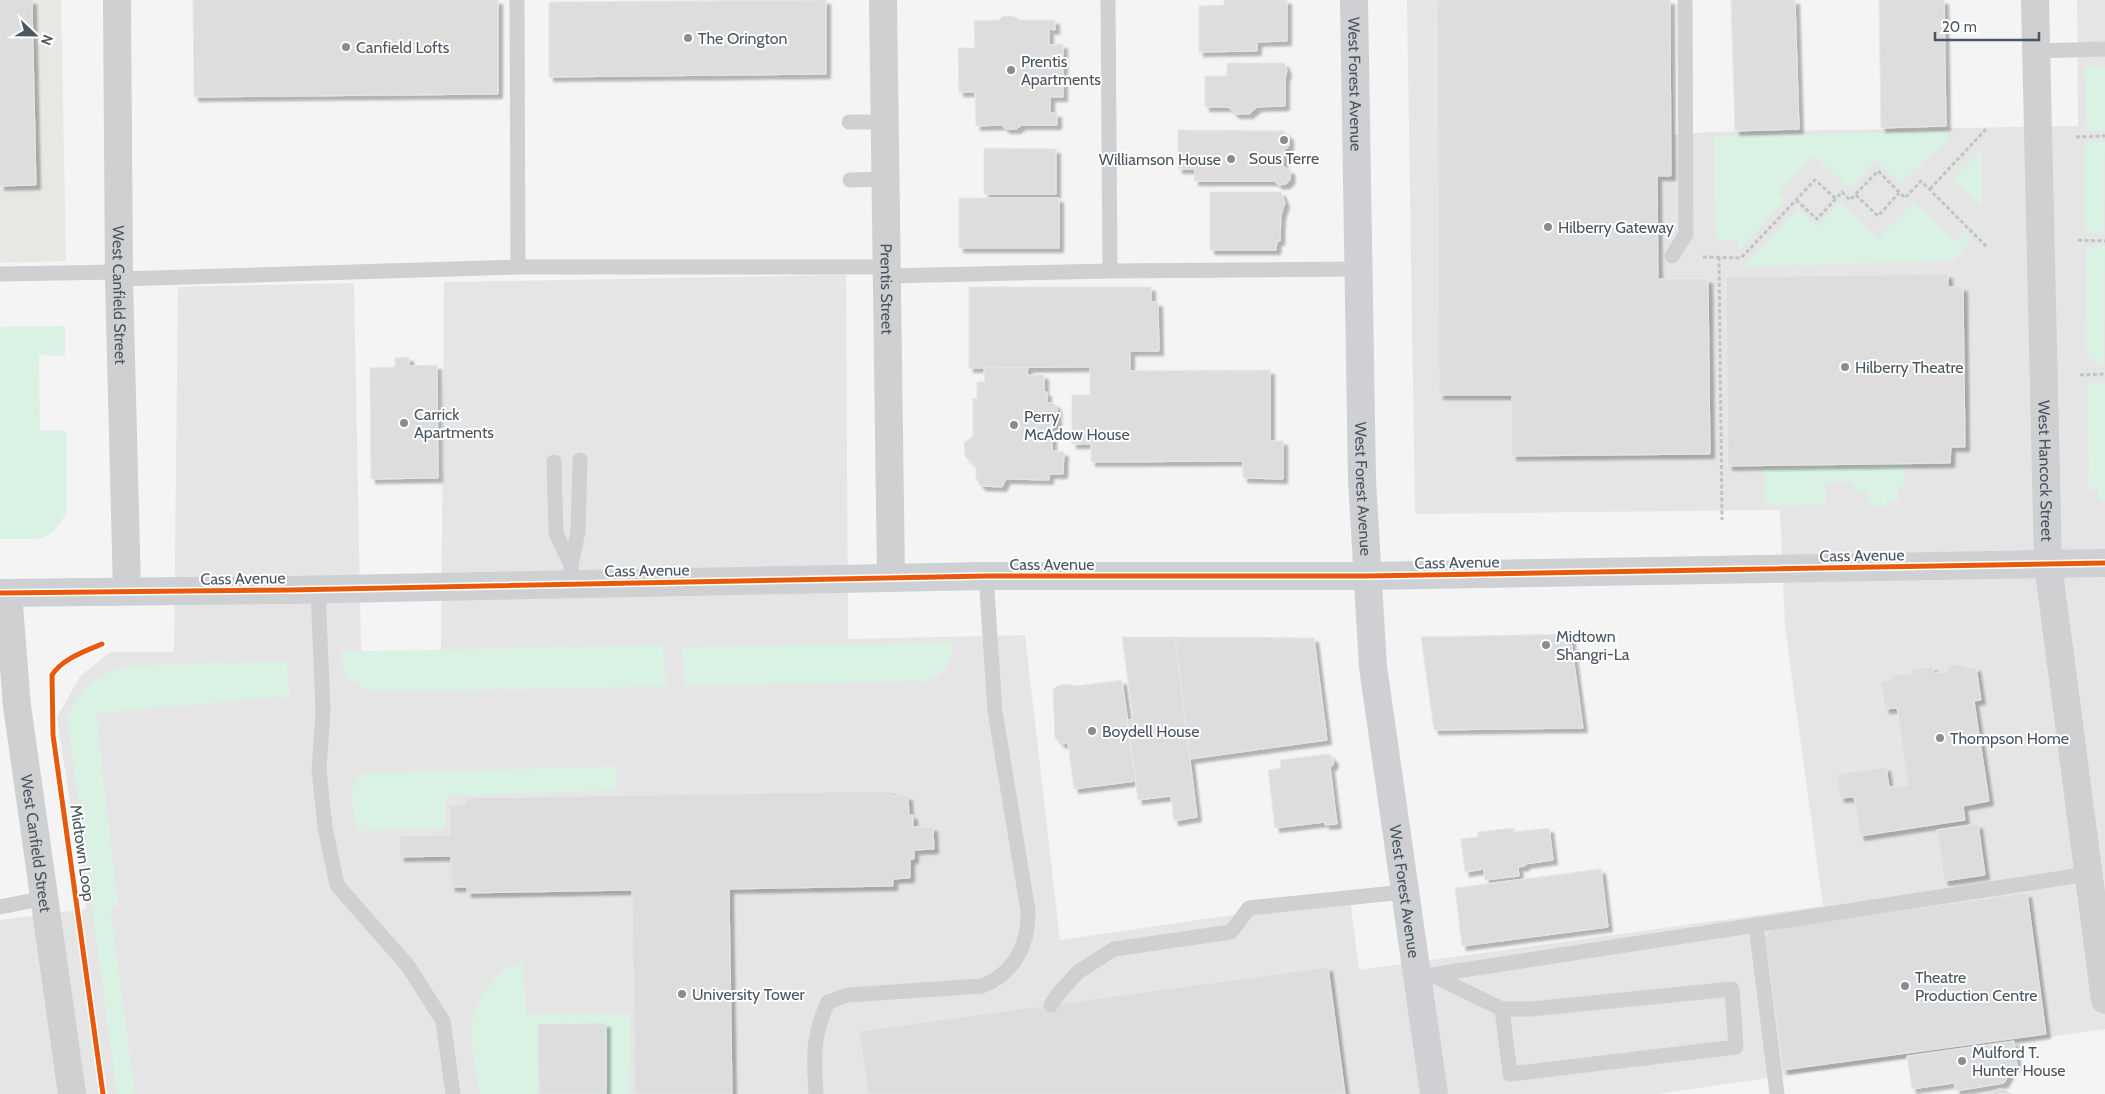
<svg xmlns="http://www.w3.org/2000/svg" width="2105" height="1094" font-family="Cabin,sans-serif">
  <style>
    .commercial { fill: #e8e7e3 }
    .education { fill: #e6e5e6 }
    .green { fill: #d9f2e3 }
    .building { fill: #ddddde; stroke: #e5e6e7; filter: url(#shadow) }
    .lines { fill: none; stroke-linecap: round; stroke-linejoin: round }
    .path { stroke: #bcc7c4; stroke-width: 3; stroke-dasharray: 4 2.5; stroke-linecap: butt }
    .lane { stroke: #ced0d2; stroke-width: 15 }
    .street { stroke: #ced0d2; stroke-width: 28 }
    .secondary { stroke: #ced0d4; stroke-width: 28 }
    .cycleway-casing { stroke: #fff; stroke-width: 8 }
    .cycleway { stroke: #e8590c; stroke-width: 5 }
    .poi-dot { fill: #868d94; stroke: #fff; stroke-width: 2 }
    .labels { text-anchor: middle; stroke-width: 4; stroke-linejoin: round; paint-order: stroke }
    .poi-label { font-size: 16px; fill: #4a5661; stroke: #fff; text-anchor: start }
    .street-label { font-size: 16px; fill: #4a5661; stroke: #fff }
  </style>
  <defs>
    <filter id="shadow"><feDropShadow dx="4.5" dy="4.5" stdDeviation="1" flood-color="#0004"/></filter>
  </defs>
  <rect width="100%" height="100%" fill="#f4f4f4"/>
  <path class="commercial" d="M 0,0 L 61,0 L 66,261 L 0,263 Z"/>
  <path class="education" d="M 1407,0 L 1670,0 L 1674,135 L 1710,132 L 2078,126 L 2077,0 L 2105,0 L 2105,1029 L 1657,1094 L 0,1094 L 0,920 L 86,909 L 57,717 L 81,675 L 111,652 L 174,652 L 178,287 L 354,283 L 361,651 L 441,654 L 444,282 L 846,275 L 848,639 L 1025,635 L 1060,940 L 1350,898 L 1359,970 L 1823,906 L 1785,627 L 1780,510 L 1415,514 Z"/>
  <path class="green" d="M 2085,67 L 2105,67 L 2105,131 L 2087,131 Z
    M 1948,131 L 1948,140 L 1900,183 L 1876,160 L 1850,188 L 1813,155 L 1778,193 L 1785,200 L 1738,251 L 1738,240 L 1716,240 L 1714,136 Z
    M 2084,142 L 2105,142 L 2104,234 L 2085,233 Z
    M 1982,149 L 1982,207 L 1953,179 Z
    M 1840,202 L 1878,239 L 1914,202 L 1955,242 L 1964,231 L 1972,239 L 1954,260 L 1743,267 L 1798,209 L 1817,227 Z
    M 2097,245 L 2105,246 L 2104,365 L 2094,363 L 2087,355 L 2086,247 L 2097,248 Z
    M 65,326 L 65,356 L 39,355 L 40,430 L 67,431 L 67,513 L 52,533 L 38,539 L 0,539 L 0,327 Z
    M 2087,383 L 2105,383 L 2105,501 L 2099,501 L 2099,489 L 2089,489 Z
    M 1904,465 L 1904,486 L 1898,487 L 1899,501 L 1887,501 L 1887,506 L 1868,506 L 1868,491 L 1854,491 L 1853,482 L 1825,483 L 1826,505 L 1765,506 L 1764,469 Z
    M 953,643 C 951,666 946,676 923,681 L 684,686 L 683,647 Z
    M 663,645 L 666,686 L 404,691 C 384,690 354,694 345,671 C 343,665 343,658 341,652 Z
    M 287,661 L 290,696 L 96,713 L 118,907 L 110,908 L 135,1094 L 117,1094 L 67,716 C 85,686 93,675 128,666 Z
    M 617,767 L 616,790 L 447,796 L 444,828 L 358,831 C 355,811 344,786 363,773 Z
    M 523,963 L 526,1015 L 630,1015 L 631,1094 L 606,1094 L 605,1023 L 538,1024 L 539,1094 L 480,1094 C 477,1074 472,1053 471,1033 C 471,1011 487,982 505,970 C 511,967 518,965 523,963 Z"/>
  <path class="building" d="M 0,0 L 32,0 L 36,185 L 0,186 Z
    M 193,0 L 498,0 L 498,94 L 194,97 Z
    M 826,0 L 826,74 L 549,77 L 549,2 Z
    M 1224,0 L 1287,0 L 1287,41 L 1257,42 L 1257,51 L 1199,52 L 1199,6 L 1224,5 Z
    M 1437,0 L 1670,0 L 1671,176 L 1657,176 L 1658,279 L 1708,279 L 1710,454 L 1512,456 L 1512,395 L 1439,395 Z
    M 1731,0 L 1795,0 L 1799,129 L 1735,131 Z
    M 1879,0 L 1944,0 L 1946,126 L 1881,128 Z
    M 1003,16 L 1013,16 L 1020,20 L 1055,20 L 1055,30 L 1049,29 L 1049,45 L 1063,44 L 1063,97 L 1050,97 L 1050,113 L 1057,113 L 1057,125 L 1022,125 L 1016,129 L 1006,129 L 1001,125 L 976,126 L 975,92 L 959,92 L 958,48 L 975,48 L 974,21 L 999,20 Z
    M 1227,63 L 1284,63 L 1287,70 L 1285,80 L 1285,106 L 1257,107 L 1249,114 L 1235,114 L 1228,107 L 1205,107 L 1205,76 L 1227,76 Z
    M 1178,130 L 1283,131 L 1289,136 L 1289,146 L 1283,151 L 1283,166 L 1291,171 L 1290,180 L 1286,184 L 1279,185 L 1274,181 L 1194,181 L 1195,169 L 1178,169 Z
    M 984,148 L 1056,149 L 1056,194 L 984,194 Z
    M 1210,192 L 1281,192 L 1285,203 L 1281,215 L 1280,241 L 1277,241 L 1276,250 L 1210,250 Z
    M 959,198 L 1059,198 L 1059,248 L 959,248 Z
    M 1948,274 L 1948,287 L 1963,287 L 1965,447 L 1951,447 L 1950,463 L 1728,466 L 1726,277 Z
    M 969,287 L 1151,287 L 1151,302 L 1158,302 L 1159,351 L 1130,351 L 1130,371 L 1270,370 L 1270,441 L 1283,441 L 1283,479 L 1243,478 L 1243,461 L 1091,462 L 1091,444 L 1072,444 L 1072,395 L 1090,395 L 1090,367 L 969,368 Z
    M 409,357 L 409,366 L 437,365 L 438,478 L 371,479 L 370,368 L 395,367 L 395,358 Z
    M 984,367 L 1028,367 L 1027,375 L 1044,375 L 1044,392 L 1047,392 L 1047,403 L 1054,403 L 1057,408 L 1057,423 L 1052,427 L 1052,451 L 1064,452 L 1063,474 L 1049,474 L 1049,480 L 1006,479 L 1002,487 L 981,486 L 976,479 L 976,466 L 965,456 L 964,443 L 973,436 L 973,398 L 977,399 L 977,382 L 985,382 Z
    M 1570,634 L 1583,728 L 1434,730 L 1421,637 Z
    M 1122,637 L 1175,637 L 1197,817 L 1174,821 L 1171,796 L 1138,800 L 1127,720 L 1133,719 Z
    M 1175,637 L 1314,638 L 1327,740 L 1190,759 Z
    M 1962,664 L 1967,668 L 1976,667 L 1981,700 L 1974,701 L 1989,801 L 1963,806 L 1965,820 L 1860,836 L 1854,797 L 1840,798 L 1837,774 L 1886,767 L 1889,787 L 1908,785 L 1897,708 L 1885,709 L 1881,682 L 1889,681 L 1894,675 L 1911,674 L 1911,669 L 1933,667 L 1933,673 L 1945,672 L 1949,666 Z
    M 1122,680 L 1136,781 L 1074,789 L 1068,743 L 1062,744 L 1055,738 L 1053,690 L 1057,686 L 1067,684 L 1076,686 Z
    M 1329,754 L 1334,760 L 1333,765 L 1330,767 L 1337,824 L 1325,825 L 1325,822 L 1275,828 L 1268,770 L 1281,768 L 1280,760 Z
    M 892,791 L 891,796 L 908,796 L 909,815 L 913,815 L 913,827 L 933,827 L 934,849 L 914,850 L 914,859 L 910,859 L 910,878 L 893,879 L 893,886 L 729,889 L 732,1094 L 635,1094 L 632,890 L 467,893 L 467,887 L 451,887 L 451,856 L 400,857 L 400,836 L 450,835 L 449,805 L 466,805 L 466,798 Z
    M 1978,824 L 1985,875 L 1944,881 L 1937,830 Z
    M 1514,828 L 1514,832 L 1549,828 L 1553,860 L 1525,864 L 1525,866 L 1518,867 L 1519,876 L 1485,880 L 1484,869 L 1465,872 L 1461,839 L 1478,837 L 1478,832 Z
    M 1601,869 L 1608,927 L 1462,946 L 1455,888 Z
    M 2027,893 L 2046,1034 L 1783,1070 L 1765,938 L 1773,928 Z
    M 1328,967 L 1345,1094 L 868,1094 L 859,1031 Z
    M 606,1023 L 606,1094 L 539,1094 L 538,1024 Z
    M 2014,1041 L 2017,1066 L 2009,1068 L 2008,1076 L 2004,1083 L 1956,1091 L 1954,1083 L 1912,1089 L 1907,1056 Z
    M 1999,1089 L 2006,1090 L 2010,1094 L 1979,1094 L 1992,1092 Z"/>
  <g class="lines">
    <path class="path" d="M 2076,137 L 2105,136
      M 1930,189 L 1986,129
      M 1856,195 L 1878,216 L 1899,193
      M 1796,200 L 1817,219 L 1842,192 L 1850,200 L 1878,171 L 1905,198 L 1921,181 L 1987,247
      M 2078,240 L 2105,241
      M 1703,257 L 1741,258 L 1815,180 L 1835,198
      M 1719,257 L 1722,520
      M 2080,375 L 2105,374"/>
    <path class="lane" d="M 517,0 L 518,267
      M 1108,0 L 1110,271
      M 2036,51 L 2105,49
      M 849,122 L 885,122
      M 850,180 L 885,179
      M 1672,256 L 1686,234 L 1685,0
      M 0,274 L 120,272
      M 887,276 L 1110,271 L 1358,269
      M 119,279 L 518,267 L 887,267
      M 554,462 L 556,533 L 571,565
      M 571,584 L 571,565 L 578,532 L 580,460
      M 318,589 L 323,712 L 319,770 L 325,827 L 337,885 L 408,966 L 443,1021 L 453,1094
      M 0,907 L 45,898
      M 1756,925 L 1777,1094
      M 1432,975 L 1502,1009 L 1531,1009 L 1732,989 L 1736,1047 L 1510,1074 L 1502,1009
      M 1418,977 L 2088,874
      M 1051,1005 L 1058,994 L 1078,972 L 1114,949 L 1231,932 L 1249,908 L 1404,892
      M 816,1094 C 814,1058 812,1036 828,1002 L 848,995 L 982,986 C 1014,974 1029,944 1028,911 L 995,711 L 986,576"/>
    <g class="street">
      <path id="s1" d="M 117,0 L 119,279 L 127,591"/>
      <path id="s2" d="M 883,0 L 891,578"/>
      <path id="s3" d="M 2035,0 L 2048,564 L 2105,1000"/>
      <path id="s4" d="M 8,593 L 17,706 L 72,1094"/>
    </g>
    <g class="secondary">
      <path id="s5" d="M 1354,0 L 1362,480 L 1373,667 L 1434,1094"/>
      <path d="M 0,593 L 289,590 L 986,576 L 1367,576 L 2105,563"/>
    </g>
    <g class="cycleway-casing">
      <path id="cycleway" d="M 0,593 L 289,590 L 986,576 L 1367,576 L 2105,563
        M 102,644 C 85,651 62,659 52,675 L 53,735 L 103,1094"/>
    </g>
    <use href="#cycleway" class="cycleway"/>
  </g>
  <g class="poi-dot">
    <circle cx="688" cy="38" r="5"/>
    <circle cx="346" cy="47" r="5"/>
    <circle cx="1011" cy="70" r="5"/>
    <circle cx="1284" cy="140" r="5"/>
    <circle cx="1231" cy="159" r="5"/>
    <circle cx="1548" cy="227" r="5"/>
    <circle cx="1845" cy="367" r="5"/>
    <circle cx="404" cy="423" r="5"/>
    <circle cx="1014" cy="425" r="5"/>
    <circle cx="1546" cy="645" r="5"/>
    <circle cx="1092" cy="731" r="5"/>
    <circle cx="1940" cy="738" r="5"/>
    <circle cx="1905" cy="986" r="5"/>
    <circle cx="682" cy="994" r="5"/>
    <circle cx="1962" cy="1061" r="5"/>
  </g>
  <g class="labels">
    <g class="poi-label">
      <text x="698" y="44">The Orington</text>
      <text x="356" y="53">Canfield Lofts</text>
      <text x="1021" y="67">Prentis<tspan x="1021" dy="18">Apartments</tspan></text>
      <text x="1284" y="164" text-anchor="middle">Sous Terre</text>
      <text x="1221" y="165" text-anchor="end">Williamson House</text>
      <text x="1558" y="233">Hilberry Gateway</text>
      <text x="1855" y="373">Hilberry Theatre</text>
      <text x="414" y="420">Carrick<tspan x="414" dy="18">Apartments</tspan></text>
      <text x="1024" y="422">Perry<tspan x="1024" dy="18">McAdow House</tspan></text>
      <text x="1556" y="642">Midtown<tspan x="1556" dy="18">Shangri-La</tspan></text>
      <text x="1102" y="737">Boydell House</text>
      <text x="1950" y="744">Thompson Home</text>
      <text x="1915" y="983">Theatre<tspan x="1915" dy="18">Production Centre</tspan></text>
      <text x="692" y="1000">University Tower</text>
      <text x="1972" y="1058">Mulford T.<tspan x="1972" dy="18">Hunter House</tspan></text>
    </g>
    <g class="street-label">
      <text dy="6" stroke="none"><textPath href="#s5" startOffset="84">West Forest Avenue</textPath></text>
      <text dy="6" stroke="none"><textPath href="#s2" startOffset="289">Prentis Street</textPath></text>
      <text dy="6" stroke="none"><textPath href="#s1" startOffset="295">West Canfield Street</textPath></text>
      <text dy="6" stroke="none"><textPath href="#s3" startOffset="471">West Hancock Street</textPath></text>
      <text dy="6" stroke="none"><textPath href="#s5" startOffset="489">West Forest Avenue</textPath></text>
      <text transform="translate(1862 555) rotate(-1)" y="6">Cass Avenue</text>
      <text transform="translate(1457 562) rotate(-1)" y="6">Cass Avenue</text>
      <text x="1052" y="570">Cass Avenue</text>
      <text transform="translate(647 570) rotate(-1)" y="6">Cass Avenue</text>
      <text transform="translate(243 578) rotate(-1)" y="6">Cass Avenue</text>
      <text dy="6" stroke="none"><textPath href="#s4" startOffset="252">West Canfield Street</textPath></text>
      <text transform="translate(83 853) rotate(82)" y="6">Midtown Loop</text>
      <text dy="6" stroke="none"><textPath href="#s5" startOffset="894">West Forest Avenue</textPath></text>
    </g>
  </g>
  <g transform="translate(35 35) rotate(112)" stroke="#ffffff" stroke-width="4" paint-order="stroke">
  <path d="M0-4L9 19L0 12L-9 19Z" fill="#4a5661"/>
  <text y="-8" font-size="14" font-weight="bold" text-anchor="middle" fill="#4a5661">N</text>
  </g>
  <path d="M1935 32v8h104v-8" fill="none" stroke="#4a5661" stroke-width="2.5"/>
  <text x="1942" y="32" font-size="15" fill="#4a5661" stroke="#ffffff" stroke-width="4" paint-order="stroke">20 m</text>
</svg>
